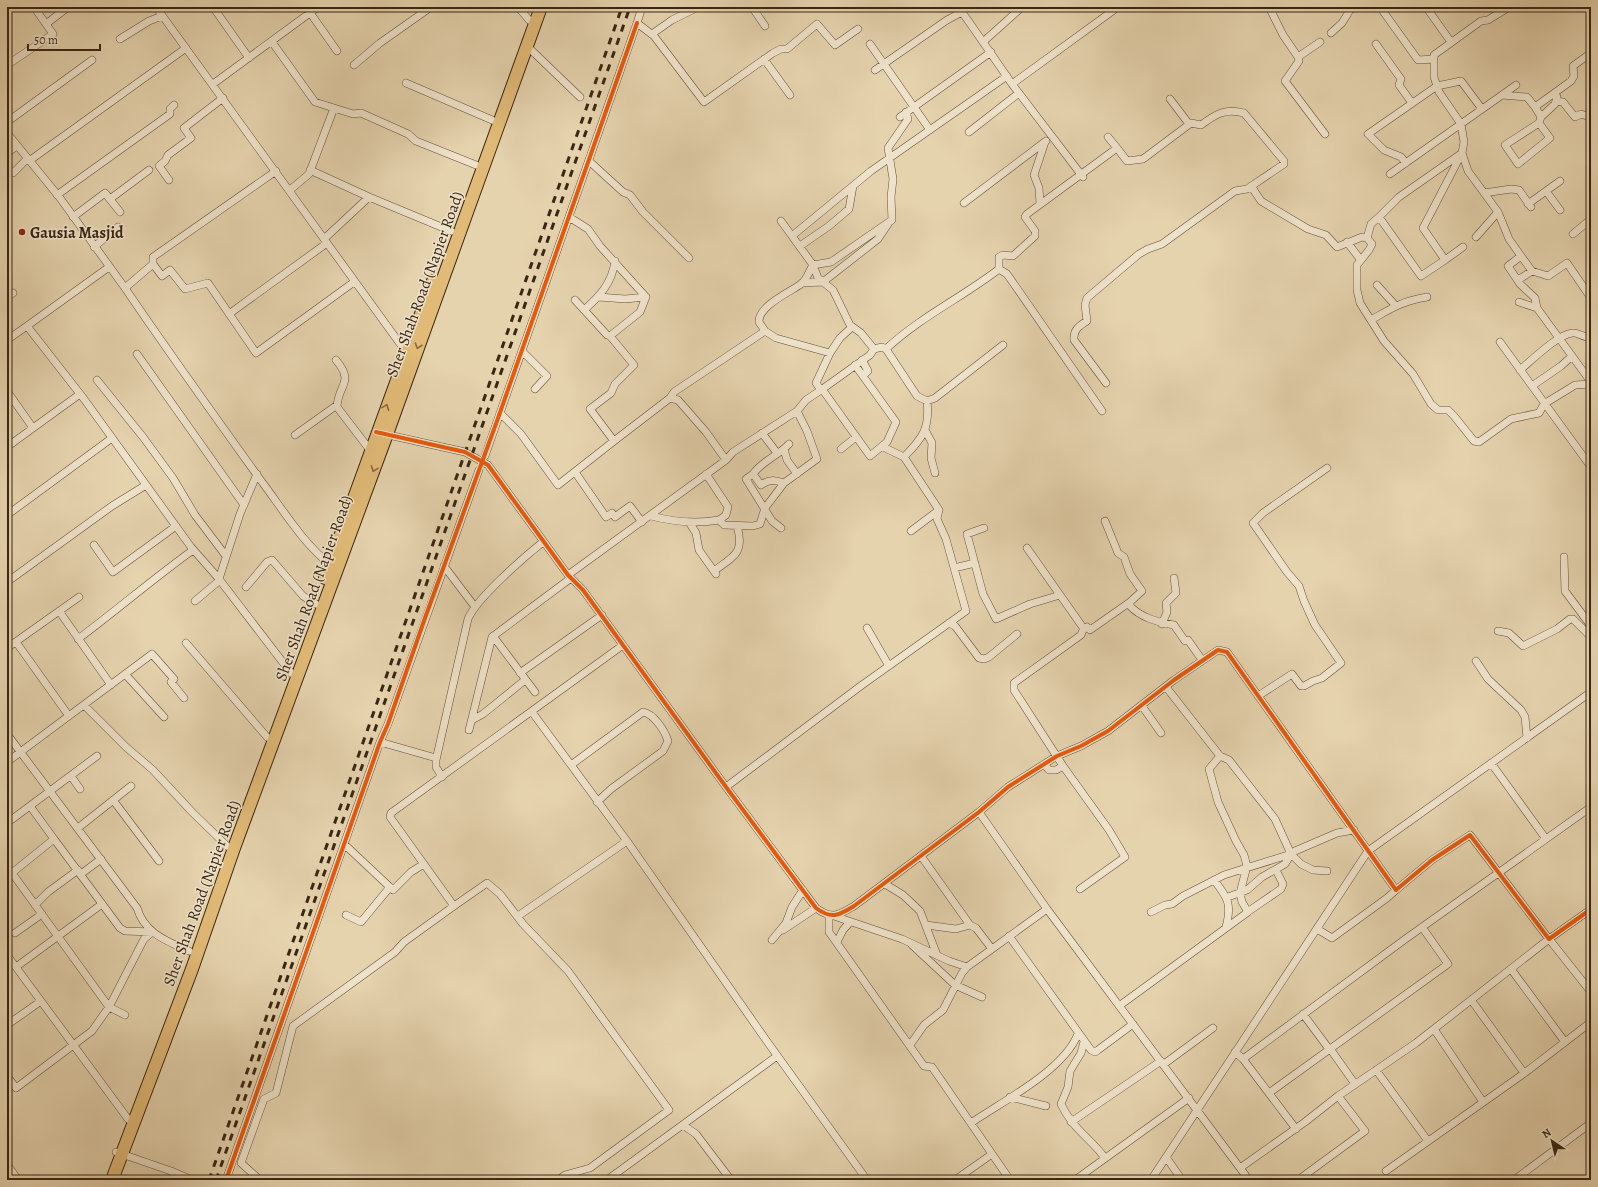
<svg xmlns="http://www.w3.org/2000/svg" width="1598" height="1187" font-family="Alegreya,serif">
  <style>
    .lines { fill: none; stroke-linecap: round; stroke-linejoin: round }
    .street-casing { stroke: #64513a; stroke-width: 8 }
    .primary-casing { stroke: #392614; stroke-width: 14 }
    .street { stroke: #eee2ca; stroke-width: 7 }
    .primary { stroke: #e2ba77; stroke-width: 12 }
    .rail { stroke: #392614; stroke-width: 3; stroke-dasharray: 7 7; stroke-linecap: butt }
    .cycleway-casing { stroke: #eee2ca; stroke-width: 6 }
    .cycleway { stroke: #e8590c; stroke-width: 4 }
    .oneway { stroke: #856941 }
    .poi-dot { fill: #8f2418; stroke: #eee2ca; stroke-width: 1.5 }
    .labels { text-anchor: middle; stroke-width: 3; stroke-linejoin: round; paint-order: stroke }
    .poi-label { font-size: 16px; font-weight: bold; fill: #392614; stroke: #eee2ca; text-anchor: start }
    .street-label { font-size: 16px; fill: #392614; stroke: #eee2ca }
  </style>
  <rect width="100%" height="100%" fill="#e5d3ae"/>
  <filter id="stains"><feTurbulence type="fractalNoise" baseFrequency=".005" numOctaves="4"/><feColorMatrix values="0 0 0 0 .2 0 0 0 0 .09 0 0 0 0 .02 0 0 0 .5 -.17"/></filter>
  <radialGradient id="worn" r=".72"><stop offset=".6" stop-color="#630" stop-opacity="0"/><stop offset="1" stop-color="#630" stop-opacity=".3"/></radialGradient>
  <g class="lines">
    <g class="street-casing">
      <path id="street" d="M 156,7 L 406,352
        M 213,7 L 249,58
        M 306,7 L 337,51
        M 518,7 L 529,20
        M 642,7 L 637,23 L 654,36 L 704,102 L 773,53 L 781,49 L 787,49 L 817,24 L 835,45 L 858,29
        M 752,7 L 765,26
        M 965,7 L 962,12 L 983,42 L 1022,7
        M 1276,7 L 1271,11 L 1283,35 L 1298,57 L 1320,42
        M 1380,7 L 1418,60 L 1434,59
        M 1426,7 L 1451,42
        M 1509,7 L 1488,20 L 1481,21 L 1434,55 L 1434,77 L 1439,92 L 1461,124 L 1464,142 L 1462,153 L 1468,171 L 1498,212 L 1509,239 L 1521,256 L 1508,266 L 1520,284 L 1535,298 L 1537,308 L 1591,382
        M 46,24 L 68,7
        M 1331,33 L 1342,23 L 1350,10 L 1355,7
        M 652,34 L 672,20 L 698,7
        M 120,39 L 149,21 L 162,16
        M 272,42 L 315,102 L 334,108
        M 983,42 L 1012,84 L 1118,7
        M 870,44 L 930,130
        M 1376,44 L 1401,79 L 1399,85 L 1412,103
        M 527,46 L 580,97
        M 1298,57 L 1299,61 L 1285,81 L 1325,134
        M 764,59 L 790,95
        M 7,65 L 53,34 L 34,7
        M 354,65 L 380,43 L 431,7
        M 875,70 L 947,20 L 962,12
        M 406,83 L 492,120
        M 213,84 L 318,7
        M 1012,84 L 1083,177
        M 1516,85 L 1502,95 L 1527,97 L 1535,107
        M 1170,99 L 1189,124
        M 1556,101 L 1563,102 L 1575,117 L 1581,114 L 1590,117 L 1591,124
        M 900,117 L 991,52
        M 1541,117 L 1555,104 L 1557,97
        M 7,122 L 92,60
        M 1539,123 L 1550,138 L 1518,164 L 1505,145 L 1539,123 L 1541,117 L 1535,107 L 1571,81 L 1574,76 L 1573,66 L 1591,53
        M 969,132 L 1019,93
        M 7,133 L 60,198 L 125,288 L 153,264 L 162,276 L 170,270 L 185,289 L 208,283 L 256,353 L 354,282
        M 1108,137 L 1117,148
        M 7,153 L 17,146
        M 1462,153 L 1423,228 L 1445,260 L 1421,276 L 1379,217 L 1399,197 Z
        M 29,161 L 186,48
        M 589,161 L 623,192 L 630,195 L 643,212 L 689,258
        M 1406,163 L 1401,157 L 1384,150 L 1368,134 L 1437,86 L 1461,81 L 1482,109
        M 1590,167 L 1591,166
        M 7,170 L 13,173 L 27,159
        M 310,170 L 369,197
        M 1390,174 L 1502,95
        M 169,180 L 159,166 L 165,161 L 168,155 L 191,138 L 184,128 L 223,98
        M 1251,186 L 1261,201 L 1308,229 L 1326,235 L 1337,247 L 1362,237 L 1367,238 L 1372,244 L 1369,250 L 1357,265 L 1357,290 L 1360,303 L 1384,341 L 1413,374 L 1431,404 L 1438,410 L 1448,410 L 1454,416 L 1474,441 L 1479,442 L 1511,419 L 1539,413 L 1544,404 L 1575,385 L 1591,384
        M 290,190 L 309,174 L 334,108 L 353,114 L 361,113 L 408,134 L 416,141 L 476,165
        M 1546,191 L 1560,210
        M 1484,193 L 1511,189 L 1519,190 L 1531,207
        M 57,195 L 170,114 L 170,109 L 174,105
        M 110,199 L 149,170
        M 964,203 L 1046,141
        M 1040,204 L 1039,188 L 1034,175 L 1045,142
        M 1528,204 L 1560,181
        M 73,217 L 105,193 L 120,212
        M 569,217 L 588,229 L 600,246 L 646,297
        M 781,221 L 792,236 L 871,171 L 1007,76
        M 1573,234 L 1591,219
        M 792,236 L 813,265 L 818,278 L 833,290 L 850,325 L 861,333 L 874,349 L 882,347 L 886,349 L 917,396 L 927,401 L 935,398 L 1003,345
        M 1476,237 L 1498,212
        M 1367,238 L 1371,224 L 1379,217
        M 324,239 L 369,197 L 451,231
        M 1347,242 L 1360,259
        M 800,246 L 829,226 L 849,209 L 853,186
        M 94,247 L 118,227
        M 1521,256 L 1532,271 L 1548,276 L 1567,263 L 1591,298
        M 1445,260 L 1463,247
        M 153,264 L 153,257 L 276,171
        M 109,267 L 27,326 L 84,399 L 191,547 L 220,580 L 195,601
        M 999,269 L 1007,274 L 1102,411
        M 1518,280 L 1532,271
        M 802,283 L 823,282 L 878,239 L 888,224
        M 1377,285 L 1395,305
        M 125,288 C 169,353 216,418 262,482 C 281,507 305,546 330,564
        M 7,297 L 13,293
        M 599,297 L 625,299 L 646,297
        M 575,300 L 607,335 L 610,336 L 640,312 L 646,297
        M 1519,302 L 1537,308
        M 584,310 C 600,296 612,283 615,261
        M 229,314 L 327,243
        M 1371,320 C 1392,308 1402,301 1427,297
        M 765,331 L 776,338 L 830,353 L 840,338 L 852,327
        M 7,340 L 27,326
        M 1500,342 L 1591,467
        M 886,349 C 920,317 963,297 999,269 L 999,257 L 1003,255 L 1013,256 L 1035,236 L 1035,231 L 1025,217 L 1027,214 L 1117,148 L 1127,161 L 1143,159 L 1191,123 L 1201,125 C 1216,114 1225,108 1244,113 L 1284,161 L 1284,164 L 1247,189 L 1235,191 L 1162,244 L 1148,249 L 1139,254 L 1087,298 L 1085,305 L 1087,321 C 1079,326 1073,330 1074,340 L 1106,383
        M 522,351 L 547,376 L 535,389
        M 830,353 L 816,383 L 821,390 L 870,355 L 874,349
        M 137,354 L 244,505
        M 336,360 C 355,383 338,384 337,407 L 370,450
        M 862,360 L 868,371 L 863,376
        M 1520,370 C 1532,360 1557,335 1572,333 C 1577,332 1581,336 1587,337 L 1591,335
        M 97,380 L 143,437 L 173,478 L 195,515 L 226,556
        M 1532,386 L 1561,366 L 1572,356
        M 822,389 L 870,456 L 887,442 L 896,422 L 855,365
        M 7,391 L 33,428 L 80,394
        M 670,398 L 674,392 L 765,331 L 759,322 C 758,306 790,292 801,284 C 807,280 809,271 813,265 L 831,262 L 892,220 L 891,197 L 893,179 L 888,148 L 908,119 L 906,112
        M 500,413 L 521,434 L 558,485 L 614,441
        M 925,430 L 932,443 L 931,458 L 935,473
        M 762,433 L 777,453
        M 384,434 L 465,452 L 488,465 L 568,575 L 583,590 L 726,787 L 816,908 C 832,920 839,915 854,906 L 979,812 L 1008,787 L 1057,756 L 1081,746 L 1108,731 L 1174,680 L 1218,650 L 1227,652 L 1396,890 L 1432,860 L 1470,835 L 1549,939 L 1587,912 L 1591,916
        M 295,435 L 337,405
        M 7,447 L 33,428
        M 784,449 L 787,460 L 797,474
        M 841,449 L 856,437
        M 485,456 L 637,23
        M 904,457 C 923,438 930,428 927,401
        M 726,460 L 733,452 L 797,411
        M 575,472 L 606,517 L 612,513 L 615,517 L 630,506 L 642,522
        M 257,474 L 240,514 L 219,579 L 291,673
        M 706,474 L 728,507 L 726,515 L 719,520 L 724,525 L 753,526 L 760,524 L 765,508 L 784,483
        M 753,474 C 763,460 778,456 789,444
        M 7,515 L 112,438
        M 651,516 C 674,522 696,524 719,520
        M 1105,521 L 1118,553 L 1124,557 L 1130,574 L 1142,591 L 1130,602 L 1130,606 C 1140,617 1159,623 1174,625 L 1185,641 L 1188,640 L 1202,660
        M 689,522 L 696,533 L 699,550 L 716,574
        M 781,528 L 772,521 L 746,479 L 753,474 L 761,485 C 769,479 774,480 784,483 L 817,459 L 807,431 L 797,411 L 806,400 L 821,390
        M 984,528 L 967,534 L 983,594 L 996,619 L 1030,604 L 1060,595
        M 911,531 L 939,510
        M 94,545 L 113,572 L 176,526
        M 1027,548 L 1084,629
        M 1564,557 L 1565,591 L 1591,626
        M 444,566 L 475,607
        M 954,568 L 975,563
        M 714,571 C 734,556 745,553 737,526
        M 568,575 L 726,460 L 706,432 L 678,400 L 670,398 L 614,441 L 590,409 L 611,393 L 615,384 L 634,365 L 610,336
        M 7,582 L 112,506 L 146,485
        M 246,587 L 267,562 L 272,560 L 303,596 L 316,604
        M 59,611 L 111,685
        M 949,623 L 955,626 L 979,658 L 984,659 L 989,657 L 1017,634
        M 1162,624 L 1167,612 L 1166,603 L 1176,593 L 1174,578
        M 867,628 L 889,666
        M 1498,631 L 1509,633 L 1523,646 L 1557,629 L 1570,619 L 1573,619 L 1591,637
        M 493,636 L 535,692
        M 78,639 C 117,610 154,578 193,550
        M 16,642 L 69,716
        M 186,643 L 267,737
        M 7,648 L 79,597
        M 1476,661 L 1488,679 L 1521,710 L 1525,717 L 1527,738
        M 520,673 L 602,615
        M 125,674 L 164,717
        M 1166,687 L 1220,756 L 1229,760 L 1275,819 L 1291,854 L 1301,864 L 1313,870 L 1327,871
        M 1258,696 L 1292,674 L 1301,686 L 1304,686 L 1313,681 L 1322,678 L 1341,663 L 1315,625 L 1304,601 L 1299,586 L 1287,572 L 1253,523 L 1263,513 L 1327,468
        M 84,705 L 126,747 L 153,770 L 192,812 L 227,846
        M 1142,706 L 1161,733
        M 532,712 L 627,841 L 766,1040 L 867,1180
        M 472,720 L 483,714 L 525,680
        M 469,730 L 492,637 L 571,578
        M 7,734 L 137,908 C 145,934 167,941 189,951
        M 380,742 L 436,758
        M 7,762 L 152,654 L 174,679 L 171,682 L 184,698
        M 1491,763 L 1546,839
        M 1044,764 L 1049,770 L 1056,770 L 1063,766
        M 571,765 L 643,712 C 654,714 665,731 668,741 L 663,751 L 611,789 L 597,802
        M 71,776 L 80,789
        M 442,777 L 436,767 L 436,760 L 468,619 C 476,599 524,557 543,542
        M 726,787 L 862,685 L 966,611 L 946,539 L 937,519 L 939,510 L 904,457 L 883,447
        M 113,800 L 159,861
        M 979,812 L 1047,909 L 1249,1180
        M 7,823 L 97,756
        M 78,828 L 131,786
        M 54,839 L 120,928 L 125,931 L 152,932
        M 344,844 L 393,890 L 411,872 L 424,864
        M 7,866 L 109,1007 L 125,1015
        M 81,874 L 101,859
        M 7,877 L 54,839 L 30,806
        M 1214,880 C 1228,898 1232,904 1226,927
        M 885,884 L 903,895 L 920,911 L 937,955
        M 1080,889 L 1125,857 L 1109,830 L 1063,766 L 1014,690 L 1014,683 L 1081,635 L 1083,630 L 1087,627 L 1090,630 L 1130,602
        M 1228,897 L 1247,890 L 1262,877 L 1285,864 L 1291,854
        M 35,905 L 48,892 L 78,870
        M 1151,912 L 1165,905 L 1172,904 L 1183,896 L 1224,875 L 1291,854 L 1295,851 L 1337,833 L 1354,830
        M 1246,913 L 1281,889 L 1283,884 L 1276,870
        M 346,915 L 361,922 L 390,887
        M 829,915 L 829,932 L 924,1066 L 932,1067 L 1010,1180
        M 518,916 L 627,841
        M 834,916 L 902,939 L 949,961 L 967,967
        M 926,925 L 956,929 L 970,925
        M 1317,929 L 1332,938 L 1387,898 L 1396,890
        M 783,930 L 816,908
        M 15,933 L 42,914
        M 1009,936 L 1091,1050 L 1095,1052 L 1098,1050 L 1133,1024
        M 772,940 L 786,923 L 792,907 L 803,890
        M 837,942 L 843,930 L 850,922
        M 912,945 L 955,985 L 982,997
        M 992,949 L 1047,909
        M 7,955 L 128,1119
        M 16,967 L 102,904
        M 1511,969 L 1565,1042
        M 1472,1001 L 1524,1073
        M 1119,1006 L 1248,912 L 1242,902 L 1240,893 L 1247,866 L 1244,855 L 1236,841 L 1218,802 L 1209,769 L 1220,756
        M 1303,1014 L 1329,1049
        M 7,1025 L 41,1001
        M 1434,1029 L 1483,1102
        M 1084,1042 L 1081,1053 L 1070,1071 L 1068,1087 L 1061,1104 C 1071,1127 1091,1139 1105,1158
        M 910,1045 L 924,1025 L 943,1010 L 962,973 L 967,967 L 992,949 L 976,928 L 970,925 L 921,856
        M 1331,1050 L 1355,1084
        M 1235,1052 L 1243,1059 L 1404,940 L 1591,807
        M 1243,1059 L 1296,1129
        M 1164,1064 L 1213,1028
        M 1376,1070 L 1428,1141
        M 7,1076 L 16,1088 L 92,1031 L 109,1007 L 144,939 L 152,932
        M 1269,1093 L 1448,964 L 1422,927
        M 1010,1097 L 1046,1106
        M 1071,1122 L 1161,1061
        M 971,1123 C 1003,1101 1063,1071 1078,1034
        M 683,1125 L 696,1134 L 731,1180
        M 116,1152 L 171,1171 L 192,1180
        M 1166,1157 L 1182,1180
        M 7,1164 L 18,1180
        M 1240,1168 L 1305,1122 L 1338,1096
        M 1386,1171 L 1526,1072 L 1591,1022
        M 226,1180 L 380,742 L 388,724 L 479,470
        M 260,1180 L 241,1163 L 264,1099 L 276,1093 L 293,1026 L 395,952 L 404,942 L 454,906
        M 558,1180 L 565,1175 L 590,1168 L 669,1110 L 568,971 L 523,924 L 500,894 L 487,883 L 454,906 L 390,817 L 391,813 L 623,645
        M 607,1180 L 777,1056
        M 955,1180 L 992,1154
        M 1075,1180 L 1189,1098
        M 1151,1180 L 1368,851 L 1591,692
        M 1298,1180 L 1365,1131 L 1338,1096 L 1416,1043 L 1549,939 L 1591,992
        M 1514,1180 L 1591,1123"/>
    </g>
    <g class="primary-casing">
      <path id="primary" d="M 325,578 L 433,281
        M 112,1180 L 192,969 L 234,848 L 387,434 L 541,7"/>
    </g>
    <use href="#street" class="street"/>
    <use href="#primary" class="primary"/>
    <path class="rail" d="M 209,1180 L 622,7
      M 216,1180 L 630,7"/>
    <g class="cycleway-casing">
      <path id="cycleway" d="M 376,432 L 465,452 L 488,465 L 568,575 L 583,590 L 726,787 L 816,908 C 832,920 839,915 854,906 L 979,812 L 1008,787 L 1057,756 L 1081,746 L 1108,731 L 1174,680 L 1218,650 L 1227,652 L 1396,890 L 1432,860 L 1470,835 L 1549,939 L 1587,912 L 1591,916
        M 226,1180 L 380,742 L 388,724 L 425,618 L 497,421 L 637,23"/>
    </g>
    <use href="#cycleway" class="cycleway"/>
  </g>
  <defs><path id="oneway-chevron" d="M-2-3.5L2.5 0L-2 3.5" fill="none" stroke-width="1.6" stroke-linecap="round" stroke-linejoin="round"/></defs>
  <g class="oneway">
    <use href="#oneway-chevron" transform="translate(418 346) rotate(109)"/>
    <use href="#oneway-chevron" transform="translate(386 407) rotate(-69)"/>
    <use href="#oneway-chevron" transform="translate(374 469) rotate(111)"/>
  </g>
  <circle class="poi-dot" cx="22" cy="232" r="4"/>
  <g class="labels">
    <g class="poi-label">
      <text x="30" y="238">Gausia Masjid</text>
    </g>
    <g class="street-label">
      <text transform="translate(424 284) rotate(-70)" y="6">Sher Shah Road (Napier Road)</text>
      <text transform="translate(313 588) rotate(-70)" y="6">Sher Shah Road (Napier Road)</text>
      <text transform="translate(201 893) rotate(-70)" y="6">Sher Shah Road (Napier Road)</text>
    </g>
  </g>
  <rect width="1598" height="1187" fill="none" stroke="#e5d3ae" stroke-width="24"/>
  <rect x="8" y="8" width="1582" height="1171" fill="none" stroke="#392614" stroke-width="2"/>
  <rect x="12" y="12" width="1574" height="1163" fill="none" stroke="#392614"/>
  <g transform="translate(1552 1141) rotate(325)" stroke="#eee2ca" stroke-width="3" paint-order="stroke">
  <path d="M0-3L7 15L0 10L-7 15Z" fill="#392614"/>
  <text y="-6" font-size="11" font-weight="bold" text-anchor="middle" fill="#392614">N</text>
  </g>
  <path d="M28 44v6h72v-6" fill="none" stroke="#392614" stroke-width="2"/>
  <text x="34" y="44" font-size="12" fill="#392614" stroke="#eee2ca" stroke-width="3" paint-order="stroke">50 m</text>
  <rect width="100%" height="100%" filter="url(#stains)"/>
  <rect width="100%" height="100%" fill="url(#worn)"/>
</svg>
